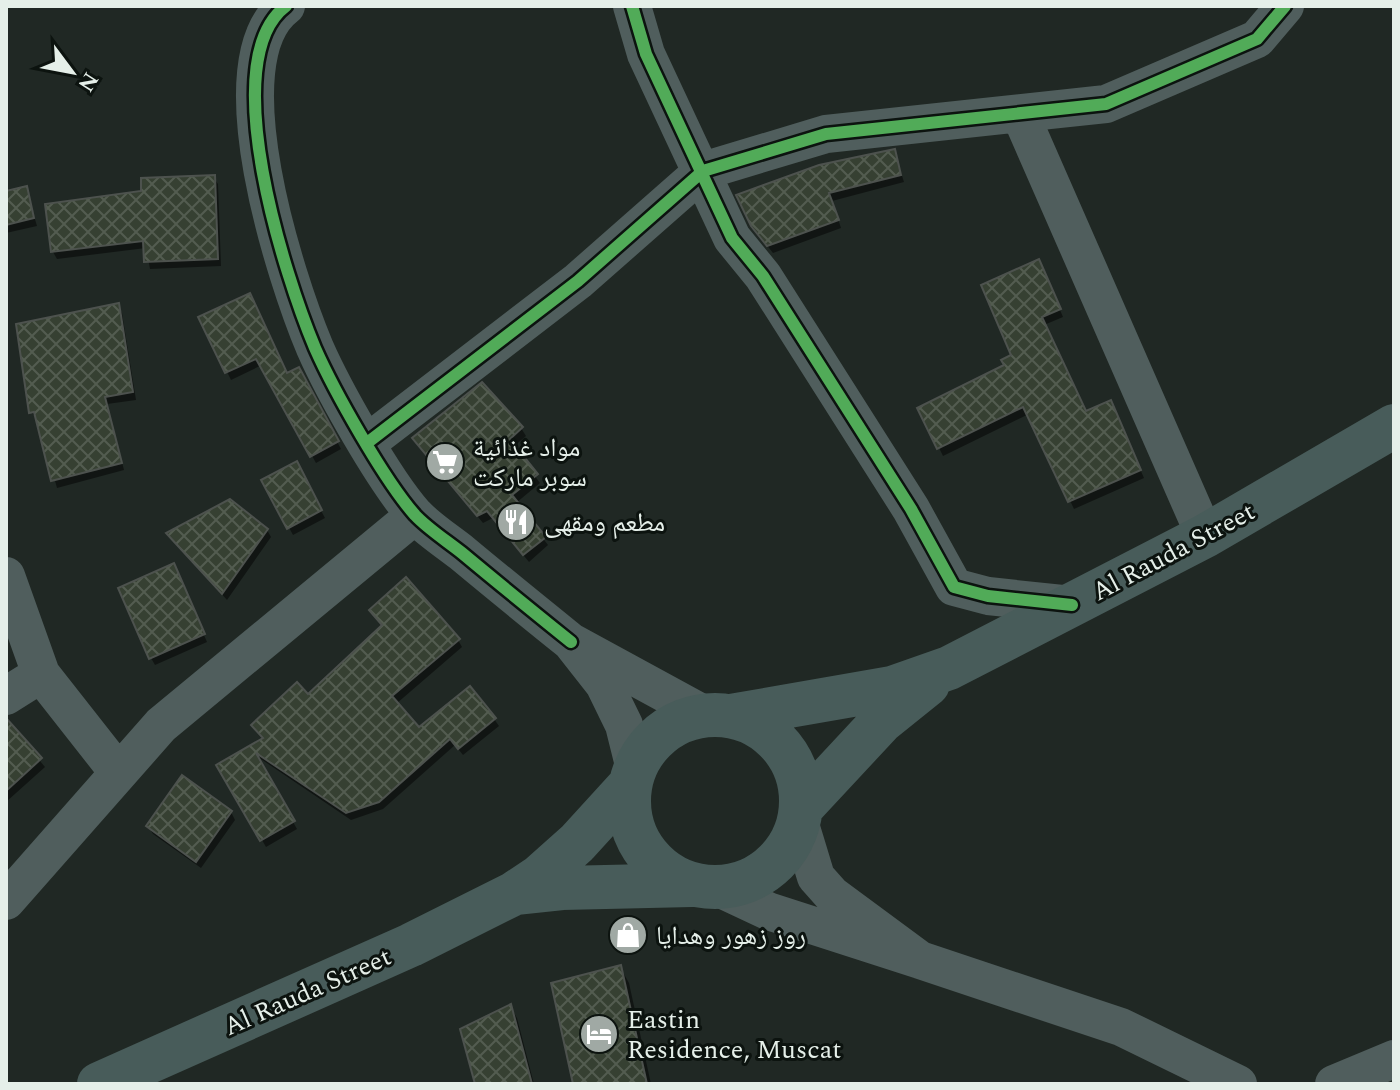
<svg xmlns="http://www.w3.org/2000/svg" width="1400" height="1090" font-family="Spectral,'Noto Naskh Arabic',serif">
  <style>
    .shadow { fill: #0007 }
    .building { fill: url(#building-cross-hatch); stroke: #4d524e; stroke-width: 2 }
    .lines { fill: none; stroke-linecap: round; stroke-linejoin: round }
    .minor { stroke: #505e5d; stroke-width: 38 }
    .major { stroke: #485c5a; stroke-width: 44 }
    .cycleway-casing { stroke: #0c130f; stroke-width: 17 }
    .cycleway { stroke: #51ab58; stroke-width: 12 }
    .labels { text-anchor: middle; stroke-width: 6; stroke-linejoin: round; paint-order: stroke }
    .poi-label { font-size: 26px; fill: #e5efe9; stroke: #0c130f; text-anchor: start }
    .street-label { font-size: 26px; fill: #e5efe9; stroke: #0c130f }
  </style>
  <defs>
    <pattern id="building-cross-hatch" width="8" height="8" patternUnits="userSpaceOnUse" patternTransform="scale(2)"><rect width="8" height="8" fill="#364032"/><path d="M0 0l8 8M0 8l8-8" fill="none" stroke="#535c50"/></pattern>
  </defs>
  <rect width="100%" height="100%" fill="#202824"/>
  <path class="shadow" d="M 894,151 L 904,182 L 832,201 L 841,228 L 773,253 L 758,234 Z
    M 213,177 L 218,184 L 221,266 L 150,269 L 146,248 L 57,259 L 53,252 L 48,205 L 144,193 Z
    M 26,189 L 37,226 L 6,233 L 6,193 Z
    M 1043,269 L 1063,317 L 1044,325 L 1086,413 L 1114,410 L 1144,478 L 1074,509 L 1029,414 L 943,456 L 920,409 L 1006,366 L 1014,356 Z
    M 118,306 L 122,313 L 136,400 L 107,404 L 124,470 L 57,488 L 38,419 L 31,412 Z
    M 201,318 L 287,376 L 299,369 L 341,449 L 316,463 L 262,365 L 231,380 Z
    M 521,428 L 526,436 L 513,447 L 540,483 L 516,503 L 548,545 L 529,562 L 493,518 L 483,523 L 419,446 Z
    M 296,464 L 325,518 L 293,535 L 264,481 Z
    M 267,530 L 271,537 L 227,600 L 168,534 Z
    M 177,573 L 207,642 L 155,665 L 151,658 Z
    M 371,610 L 458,640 L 462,647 L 396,704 L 419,730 L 494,719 L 499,726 L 463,755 L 455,745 L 383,809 L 351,820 L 255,755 L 297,829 L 266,847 L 219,765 L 264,739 L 254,726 L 308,697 L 383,626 Z
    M 6,720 L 45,767 L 6,802 Z
    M 231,812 L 235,820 L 201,868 L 153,834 L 148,826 Z
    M 620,967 L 629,983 L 651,1084 L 575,1084 Z
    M 510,1006 L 517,1018 L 534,1084 L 477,1084 Z"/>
  <path class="building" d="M 895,149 L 901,175 L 829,193 L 839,220 L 767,246 L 751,226 L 736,195 L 819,165 Z
    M 215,175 L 218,259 L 144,262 L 143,241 L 51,252 L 45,204 L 141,191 L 141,178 Z
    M 27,186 L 34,218 L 6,225 L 6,191 Z
    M 1039,259 L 1061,309 L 1042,317 L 1086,411 L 1111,400 L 1141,470 L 1068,502 L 1023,407 L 937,449 L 917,408 L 1004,365 L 1001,360 L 1011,355 L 981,285 Z
    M 250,293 L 287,373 L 299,367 L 339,441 L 310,457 L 256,359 L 225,373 L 198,317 Z
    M 119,303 L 133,392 L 105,397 L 122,463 L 51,481 L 34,412 L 29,413 L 16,324 Z
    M 482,382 L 523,427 L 510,439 L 538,474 L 512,495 L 546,537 L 523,555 L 487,511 L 477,516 L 412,438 Z
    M 297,461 L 322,510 L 287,529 L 261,480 Z
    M 230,499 L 268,529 L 222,594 L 166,533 Z
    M 174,563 L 205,634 L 149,659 L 118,588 Z
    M 406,577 L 460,639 L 392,696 L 419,727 L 470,686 L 496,718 L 458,749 L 450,739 L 379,802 L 346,813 L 256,753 L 295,821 L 260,841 L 216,765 L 263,738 L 251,725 L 297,682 L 308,694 L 382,625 L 369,610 Z
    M 6,718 L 42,758 L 6,791 Z
    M 182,775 L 232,811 L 196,862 L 146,826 Z
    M 621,965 L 647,1084 L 573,1084 L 551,983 Z
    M 511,1004 L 532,1084 L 475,1084 L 460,1029 Z"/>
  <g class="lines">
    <path class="minor" d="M 286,6 C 214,60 286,279 315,348 C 334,391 384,480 415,515 C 428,529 447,541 462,553 C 498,583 535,613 571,642
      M 632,6 L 646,54 L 732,238 L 763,276 L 911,509 L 954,587 L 988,596 L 1072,605
      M 1021,116 L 1205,536
      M 367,443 L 578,281 L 703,171 L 826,134 L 1106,104 L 1257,39 L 1285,6
      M 6,576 L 41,674 L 118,772
      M 6,696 L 41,674
      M 635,769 L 624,725 L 604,684 L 571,642 L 705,715
      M 719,888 L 768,911 L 920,960 L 832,895 L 816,877 L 799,821
      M 6,901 L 161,725 L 415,515
      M 920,960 L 1121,1027 L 1238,1084
      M 1334,1084 L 1394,1059"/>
    <path class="major" d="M629 801a86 86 0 1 1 172 0a86 86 0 1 1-172 0Z
      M 731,716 L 892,688 L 949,668 L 1205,536 L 1394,426
      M 801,808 L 882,721 L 928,684
      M 515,893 L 562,888 L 692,885
      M 99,1084 L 411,945 L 513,894 L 540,876 L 577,843 L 629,786"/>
    <g class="cycleway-casing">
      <path id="cycleway" d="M 286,6 C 214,60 286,279 315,348 C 334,391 384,480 415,515 C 428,529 447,541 462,553 C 498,583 535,613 571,642
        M 632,6 L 646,54 L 732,238 L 763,276 L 911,509 L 954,587 L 988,596 L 1072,605
        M 367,443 L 578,281 L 703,171 L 826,134 L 1106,104 L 1257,39 L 1285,6"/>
    </g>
    <use href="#cycleway" class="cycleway"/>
  </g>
  <defs>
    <g id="supermarket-disc" transform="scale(2)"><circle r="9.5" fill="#a0a9a4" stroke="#0c130f"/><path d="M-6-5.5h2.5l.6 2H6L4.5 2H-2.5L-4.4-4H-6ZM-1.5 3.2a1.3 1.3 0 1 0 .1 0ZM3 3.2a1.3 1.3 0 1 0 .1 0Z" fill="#fff"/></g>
    <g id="restaurant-disc" transform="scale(2)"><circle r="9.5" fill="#a0a9a4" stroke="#0c130f"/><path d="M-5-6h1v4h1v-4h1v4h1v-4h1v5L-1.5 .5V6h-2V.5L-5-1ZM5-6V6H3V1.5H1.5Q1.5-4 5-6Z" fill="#fff"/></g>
    <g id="shop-disc" transform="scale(2)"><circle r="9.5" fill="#a0a9a4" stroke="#0c130f"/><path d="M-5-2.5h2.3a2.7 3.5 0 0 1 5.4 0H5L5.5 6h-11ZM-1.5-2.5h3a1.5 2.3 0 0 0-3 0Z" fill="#fff"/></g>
    <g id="hotel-disc" transform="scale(2)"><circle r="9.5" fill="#a0a9a4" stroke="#0c130f"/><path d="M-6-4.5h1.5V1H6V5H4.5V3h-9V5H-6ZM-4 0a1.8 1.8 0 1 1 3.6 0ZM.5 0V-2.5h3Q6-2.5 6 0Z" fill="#fff"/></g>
  </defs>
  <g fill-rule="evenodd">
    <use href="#supermarket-disc" x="445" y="462"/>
    <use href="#restaurant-disc" x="516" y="522"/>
    <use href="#shop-disc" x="628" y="935"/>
    <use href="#hotel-disc" x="599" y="1034"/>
  </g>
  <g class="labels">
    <g class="poi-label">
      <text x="473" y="456">مواد غذائية<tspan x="473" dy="30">سوبر ماركت</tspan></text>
      <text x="544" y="531">مطعم ومقهى</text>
      <text x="656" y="944">روز زهور وهدايا</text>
      <text x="627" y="1028">Eastin<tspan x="627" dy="30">Residence, Muscat</tspan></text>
    </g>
    <g class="street-label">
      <text transform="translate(1173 551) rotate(-28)" y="9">Al Rauda Street</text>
      <text transform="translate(307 991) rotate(-24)" y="9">Al Rauda Street</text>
    </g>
  </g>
  <rect width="1400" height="1090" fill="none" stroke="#e5efe9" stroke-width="16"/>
  <g transform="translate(72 72) rotate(122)" stroke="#0c130f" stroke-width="6" paint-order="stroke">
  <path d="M0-6L14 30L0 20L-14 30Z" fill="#e5efe9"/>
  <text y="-12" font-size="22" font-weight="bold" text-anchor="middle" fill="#e5efe9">N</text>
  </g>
</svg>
